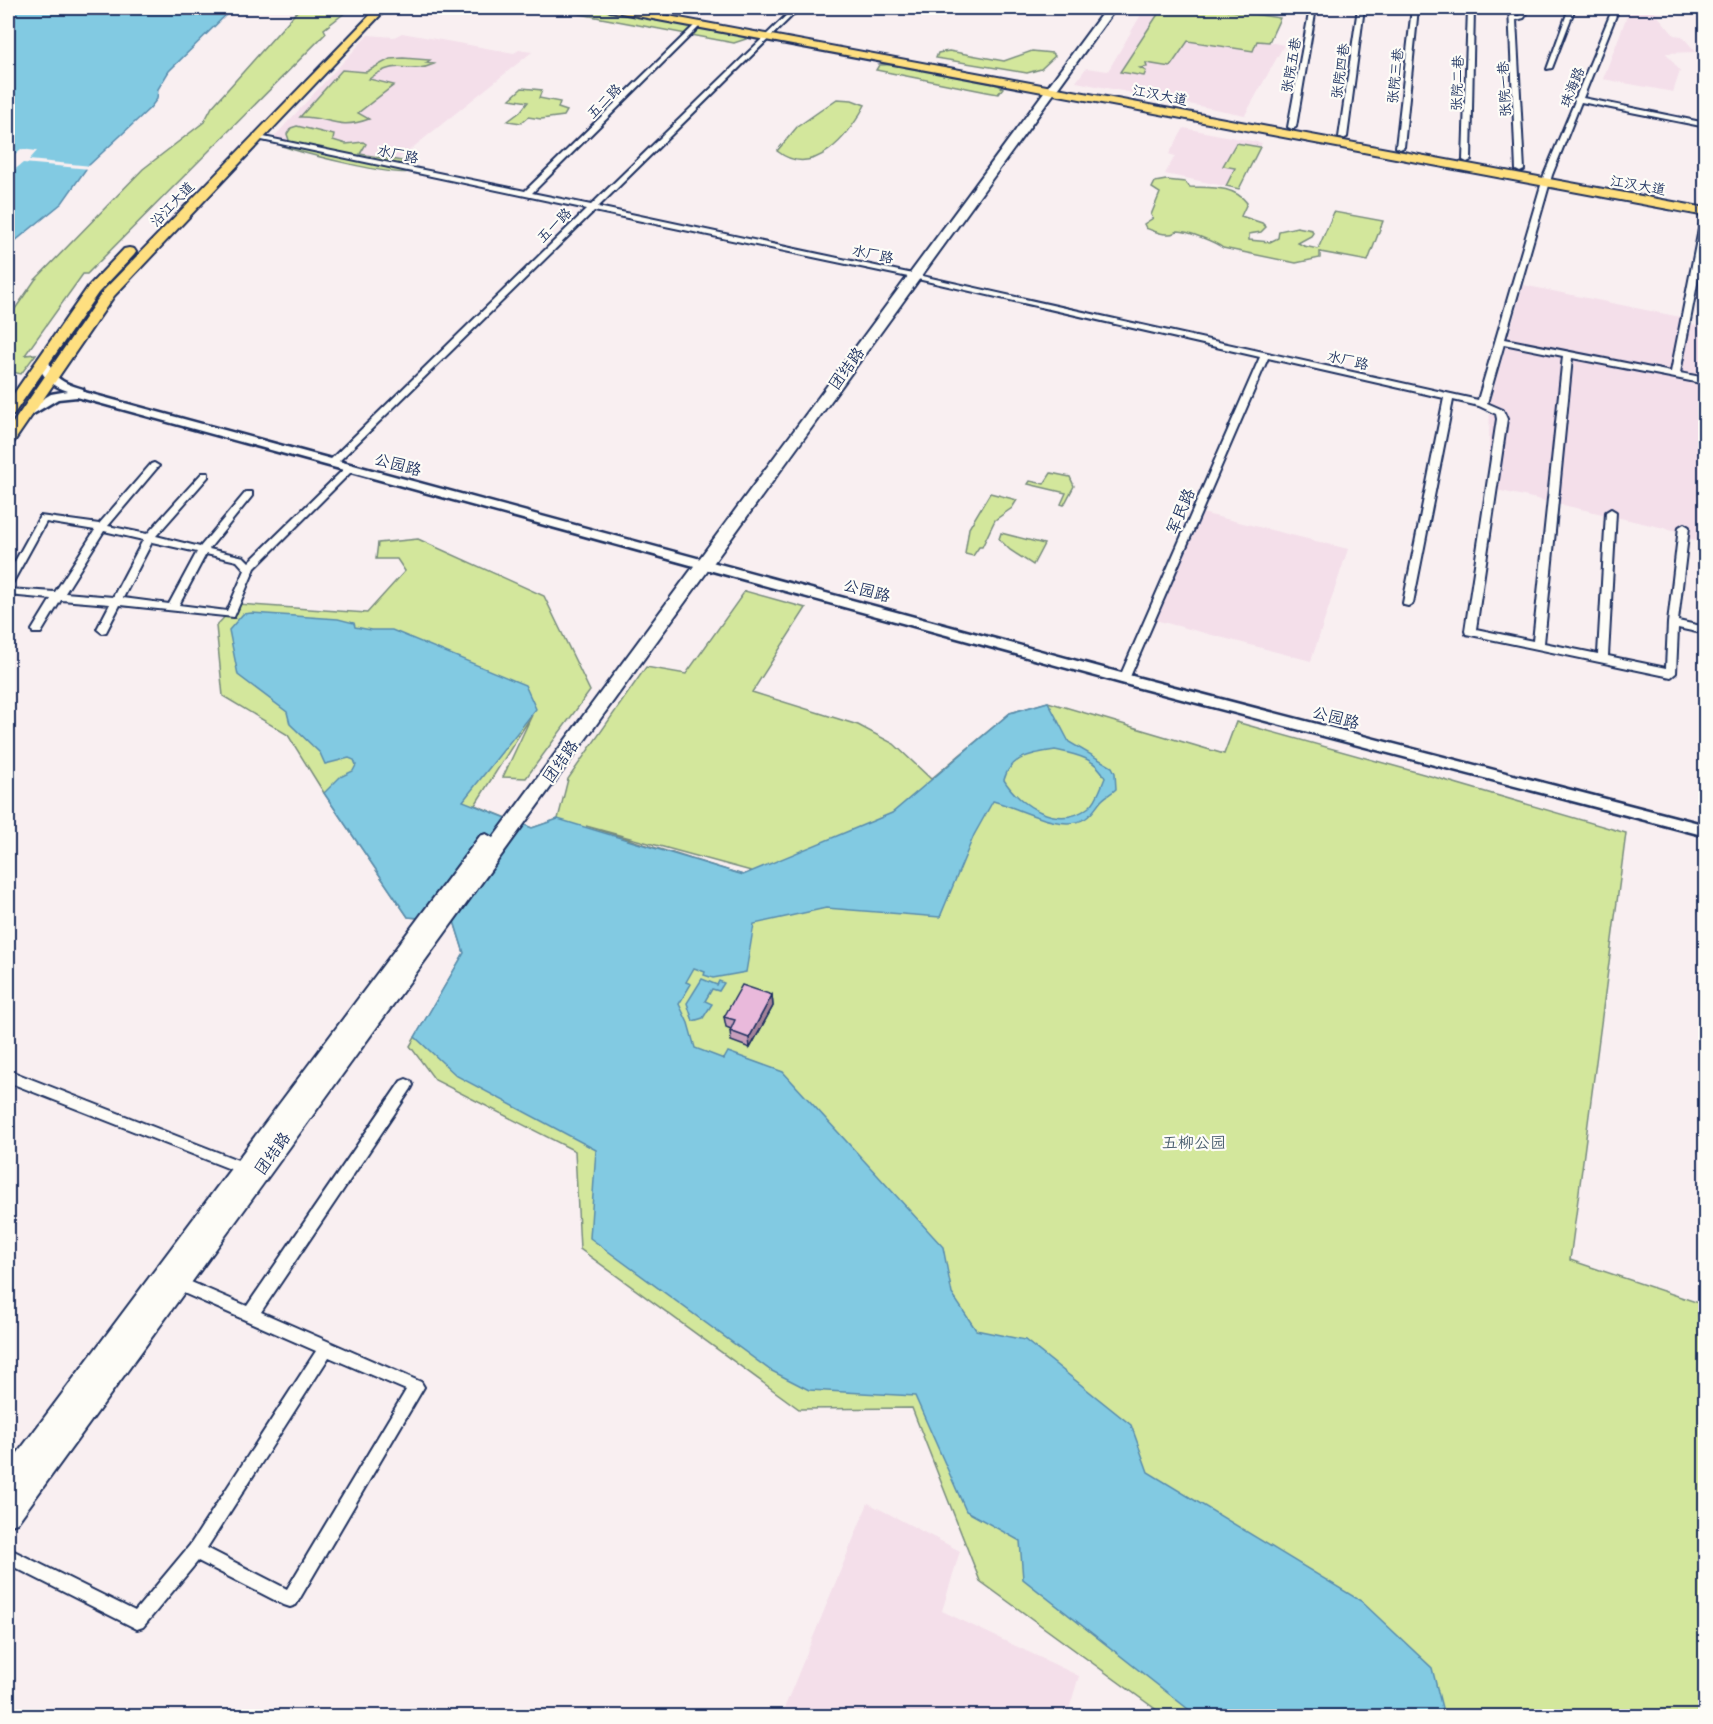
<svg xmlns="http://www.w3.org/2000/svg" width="1713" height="1724" font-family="Kalam,'LXGW WenKai TC',sans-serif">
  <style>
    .built { fill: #f4dfea }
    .green { fill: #d3e79c; stroke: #778b7d; stroke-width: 1.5; fill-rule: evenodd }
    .water { fill: #82cae2; stroke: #598cad; stroke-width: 1.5; fill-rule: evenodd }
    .pier { fill: #f9eff1 }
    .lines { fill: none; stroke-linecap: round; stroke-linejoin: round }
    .minor-casing { stroke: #1b2f5e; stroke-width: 4 }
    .tertiary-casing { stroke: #1b2f5e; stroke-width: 5 }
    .secondary-casing { stroke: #1b2f5e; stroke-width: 4 }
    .primary-casing { stroke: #1b2f5e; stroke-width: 4 }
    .minor { fill: #fdfcf7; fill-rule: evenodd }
    .tertiary { fill: #fdfcf7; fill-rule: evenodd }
    .secondary { fill: #fdfcf7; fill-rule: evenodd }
    .primary { fill: #fedf80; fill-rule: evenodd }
    .wall { fill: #c89fbc; stroke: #1b2f5e; stroke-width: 1.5 }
    .shaded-wall { fill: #a38299; stroke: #1b2f5e; stroke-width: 1.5 }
    .building { fill: #e9b9db; stroke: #1b2f5e; stroke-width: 1.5 }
    .labels { text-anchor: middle; stroke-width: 4.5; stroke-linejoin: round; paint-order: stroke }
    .far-street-label { font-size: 14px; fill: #1b2f5e; stroke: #fdfcf7 }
    .street-label { font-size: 16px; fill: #1b2f5e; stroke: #fdfcf7 }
    .park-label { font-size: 16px; fill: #495d6e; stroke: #fdfcf7 }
  </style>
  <rect width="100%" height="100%" fill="#f9eff1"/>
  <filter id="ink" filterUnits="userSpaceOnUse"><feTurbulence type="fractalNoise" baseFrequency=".0167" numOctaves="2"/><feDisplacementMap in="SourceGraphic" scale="12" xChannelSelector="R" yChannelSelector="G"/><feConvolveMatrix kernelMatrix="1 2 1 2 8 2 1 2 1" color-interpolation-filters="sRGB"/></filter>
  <g filter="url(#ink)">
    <path class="built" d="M 1145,8 L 1210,8 L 1280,18 L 1269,42 L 1284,45 L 1245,115 L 1076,82 L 1086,68 L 1108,71 Z
      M 1630,8 L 1651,8 L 1674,35 L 1682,36 L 1696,52 L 1666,53 L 1680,71 L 1673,92 L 1603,79 Z
      M 402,33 L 514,53 L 519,50 L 532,52 L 391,165 L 273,138 L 368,35 L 394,37 Z
      M 1184,128 L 1262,143 L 1239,189 L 1165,174 L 1175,156 L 1169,154 Z
      M 1523,285 L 1690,319 L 1690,324 L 1705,327 L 1705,542 L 1686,538 L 1686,533 L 1488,488 L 1490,401 Z
      M 1202,513 L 1348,549 L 1311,661 L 1155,620 Z
      M 868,1503 L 960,1551 L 942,1611 L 1079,1676 L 1067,1716 L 781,1716 Z"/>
    <path class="green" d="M 300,8 L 351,8 L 324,29 L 326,33 L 87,274 L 83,274 L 25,355 L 36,354 L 21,374 L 8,371 L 8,319 L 35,280 L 143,169 L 204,122 L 212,107 Z
      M 548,8 L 594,8 L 742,36 L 746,39 L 734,43 Z
      M 1162,8 L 1210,8 L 1280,18 L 1269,42 L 1257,41 L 1253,51 L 1188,41 L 1170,67 L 1146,63 L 1147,67 L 1140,68 L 1146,71 L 1144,76 L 1120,72 Z
      M 949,51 L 1004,61 L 1032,51 L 1052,53 L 1055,56 L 1041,69 L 1027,73 L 936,58 L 938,53 Z
      M 403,58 L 430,60 L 426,63 L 434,64 C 407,76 400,56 369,79 L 394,85 L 358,113 L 369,119 C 337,131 328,116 300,117 L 342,70 L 366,72 L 390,59 Z
      M 879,65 C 918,63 960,77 998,85 L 1003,88 L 998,94 L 987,92 L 876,70 Z
      M 522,88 L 542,90 L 539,98 L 560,102 L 558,108 L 567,111 L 564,116 L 541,119 L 528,117 L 521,123 L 508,121 L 520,112 L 528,102 L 510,99 Z
      M 837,99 L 852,100 L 865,105 C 849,135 814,180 777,151 L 797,127 Z
      M 297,126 L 334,135 L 333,140 L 346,144 L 363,142 L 366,144 L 360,154 L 402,161 L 408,172 C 390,176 302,153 282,146 L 289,140 L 287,134 L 291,128 Z
      M 1236,143 L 1260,147 L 1239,189 L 1226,186 L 1235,168 L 1223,166 Z
      M 1166,180 L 1185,182 L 1190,187 C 1211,188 1233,185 1247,203 L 1241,216 L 1262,223 L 1266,227 L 1261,232 L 1249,234 L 1249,240 L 1270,242 L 1278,238 L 1279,231 L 1297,227 L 1312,230 L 1313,233 L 1311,236 L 1298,243 L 1304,246 L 1318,249 L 1334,212 L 1383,221 L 1368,261 L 1320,252 L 1320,258 L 1296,263 L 1223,248 C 1215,242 1188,231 1178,231 C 1173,232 1175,234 1169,234 C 1161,235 1153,231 1146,228 L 1144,224 L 1153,218 L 1151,215 L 1160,193 L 1152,188 L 1155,182 Z
      M 1051,473 L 1070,477 L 1074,486 L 1064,505 L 1061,504 L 1066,493 L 1028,484 L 1030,481 L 1044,484 Z
      M 990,493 L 1017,500 L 1012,508 L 995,520 L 982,547 L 979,547 L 973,556 L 965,554 L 969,528 Z
      M 1001,533 L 1044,544 L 1033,565 L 1010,550 L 999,539 Z
      M 418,539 L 544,596 L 590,691 L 526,778 L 503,777 L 532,715 L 475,805 L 532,828 L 558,819 L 568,779 L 646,667 L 686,674 L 745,591 L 806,608 L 752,692 L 858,725 L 894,744 L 931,779 L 1010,713 L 1048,702 L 1224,754 L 1236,722 L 1434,777 L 1626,833 L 1570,1260 L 1705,1305 L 1705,1716 L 1165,1716 L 980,1581 L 912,1408 L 799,1409 L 580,1249 L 575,1151 L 435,1080 L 410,1046 L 464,953 L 454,921 L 408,917 L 324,793 L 288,735 L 223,696 L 216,626 L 237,604 L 367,613 L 405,571 L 397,559 L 376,559 L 378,543 ZM 586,826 L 751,871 L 752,871 L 743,875 Z"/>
    <path class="water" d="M 8,8 L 233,8 L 169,71 L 158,89 L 157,99 L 150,108 L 88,166 L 62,203 L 15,241 L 8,244 Z
      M 252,613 L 338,619 L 354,623 L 355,627 L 371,630 L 392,630 L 525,685 L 536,709 L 463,801 L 532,828 L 558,819 L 743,875 L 892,813 L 1010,713 L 1048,702 L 1069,742 L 1112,767 L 1115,773 L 1116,789 C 1111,794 1105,796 1101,801 C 1096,807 1093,813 1086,818 C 1062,834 1018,807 993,801 L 974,835 L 940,917 L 826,908 L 754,924 L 746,972 L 713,978 L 704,975 L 705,972 L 694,968 L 686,982 L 691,984 L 679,1004 L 688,1023 L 695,1048 L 724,1059 L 728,1052 L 783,1072 L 943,1247 L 952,1294 L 976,1330 L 1025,1340 L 1131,1425 L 1148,1472 L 1361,1601 L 1432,1668 L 1444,1716 L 1197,1716 L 1023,1579 L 1020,1541 L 966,1511 L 915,1396 L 809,1390 L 770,1370 L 590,1238 L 596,1150 L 457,1076 L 415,1037 L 464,953 L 454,921 L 408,917 L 324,793 L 340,777 L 353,771 L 356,765 L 354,760 L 349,758 L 325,764 L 320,753 L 290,724 L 287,712 L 238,675 L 229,630 L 243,614 ZM 1055,750 C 1074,754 1097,758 1105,778 C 1101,787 1097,801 1089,807 C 1059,831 1020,806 1004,780 C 1010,756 1034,753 1055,750 Z
      M 702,979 L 717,985 L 719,981 L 724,983 L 719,991 L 712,989 L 705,1001 L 712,1004 L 703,1018 L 693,1021 L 687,1003 Z"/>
    <path class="pier" d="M 21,149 L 37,151 L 29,160 L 92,166 L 90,169 L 23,163 L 8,175 L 8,160 Z"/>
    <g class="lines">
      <g class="minor-casing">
        <path id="minor" d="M 794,8 L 800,8 L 598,207 L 913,274 L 1478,400 L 1544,175 L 1575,101 L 1573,99 L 1576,97 L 1613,8 L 1619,8 L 1583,98 L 1706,123 L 1706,127 L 1581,102 L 1552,175 L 1505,339 L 1671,372 L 1702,214 L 1706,212 L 1706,237 L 1680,373 L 1706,378 L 1706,384 L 1572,358 L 1544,643 L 1598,654 L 1606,512 L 1611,509 L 1616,512 L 1608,656 L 1666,668 L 1668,623 L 1679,527 L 1684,524 L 1689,527 L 1678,621 L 1706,627 L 1706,634 L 1678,628 L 1676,673 L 1671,677 L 1466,634 L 1465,631 L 1497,419 L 1496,414 L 1479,406 L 1453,400 L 1413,603 L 1408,606 L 1404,605 L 1403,603 L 1444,398 L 1268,358 L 1129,679 L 1124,683 L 1120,682 L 1119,679 L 1260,357 L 913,278 L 594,211 L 335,465 L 329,465 L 329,461 L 587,209 L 257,139 L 253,137 L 254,135 L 525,191 L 697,23 L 701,23 L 701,25 L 532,193 L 591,205 ZM 1504,344 L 1563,356 L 1533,641 L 1476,629 L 1507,419 L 1503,410 L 1487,403 Z
          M 1310,8 L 1316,8 L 1296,127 L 1292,129 L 1288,127 Z
          M 1358,8 L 1364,8 L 1347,137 L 1343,139 L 1339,137 Z
          M 1412,8 L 1418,8 L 1404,147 L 1400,149 L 1396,147 Z
          M 1468,8 L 1474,8 L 1471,160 L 1467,162 L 1463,160 Z
          M 1509,8 L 1515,8 L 1516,16 L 1519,16 L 1524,8 L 1530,8 L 1524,18 L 1516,20 L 1524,170 L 1520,172 L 1516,170 Z
          M 1569,8 L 1575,8 L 1552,68 L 1547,69 Z
          M 154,463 L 159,466 L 157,468 L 108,526 L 147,534 L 202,473 L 208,473 L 208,477 L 156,536 L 200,547 L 246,492 L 252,492 L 252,496 L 209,549 L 244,557 L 249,562 L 347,466 L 353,466 L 355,468 L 255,568 L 234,617 L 120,605 L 106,632 L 102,633 L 97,629 L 110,604 L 61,600 L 41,633 L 33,633 L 32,630 L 51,599 L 8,595 L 8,589 L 55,592 L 95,530 L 46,522 L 13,582 L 8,585 L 8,574 L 40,516 L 99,524 L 151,464 ZM 104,531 L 143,540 L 113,597 L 65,593 ZM 152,542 L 197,552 L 169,604 L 123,598 ZM 206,554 L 237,561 L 245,570 L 227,611 L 179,605 Z
          M 8,1070 L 248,1164 L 250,1168 L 248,1172 L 243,1174 L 8,1082 Z
          M 406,1079 L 411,1081 L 413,1085 L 411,1089 L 261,1312 L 421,1382 L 424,1387 L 296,1605 L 290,1607 L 284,1605 L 198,1561 L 143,1627 L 137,1629 L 8,1564 L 8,1548 L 135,1611 L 190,1545 L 316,1351 L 172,1288 L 170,1283 L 172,1278 L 177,1276 L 247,1306 L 401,1081 ZM 329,1357 L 406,1390 L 287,1589 L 207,1548 Z"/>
      </g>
      <g class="tertiary-casing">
        <path id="tertiary" d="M 44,357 C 52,360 48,366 53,372 C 59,382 73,386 83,389 L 84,392 L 1136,677 L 1706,825 L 1706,836 L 1136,687 L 77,397 L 58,399 L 28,417 L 20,417 L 20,413 L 51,394 L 68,391 C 53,386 40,377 38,360 Z"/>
      </g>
      <g class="secondary-casing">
        <path id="secondary" d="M 1106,8 L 1116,8 L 17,1523 L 8,1526 L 8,1466 L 480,836 L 486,834 L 493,838 Z"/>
      </g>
      <g class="primary-casing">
        <path id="primary" d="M 377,8 L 387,8 L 114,296 L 13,443 L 8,444 L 8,430 L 104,290 Z
          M 605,8 L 625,8 L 1706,208 L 1706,216 L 610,11 Z
          M 129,248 L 134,249 L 136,252 L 134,255 L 98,293 L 13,415 L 8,416 L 8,402 L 88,287 L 124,249 Z"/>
      </g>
      <use href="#minor" class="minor"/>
      <use href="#tertiary" class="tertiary"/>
      <use href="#secondary" class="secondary"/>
      <use href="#primary" class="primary"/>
    </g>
    <path class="wall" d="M 772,995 L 773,1006 L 750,1048 L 731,1041 L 730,1031 L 731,1029 L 726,1027 L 724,1017 Z"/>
    <path class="shaded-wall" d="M 772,995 L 773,1006 L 750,1048 L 749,1038 Z"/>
    <path class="building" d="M 742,985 L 772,995 L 749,1038 L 730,1031 L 735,1020 L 724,1017 Z"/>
  </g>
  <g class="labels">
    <g class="far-street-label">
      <text transform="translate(1291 65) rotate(-80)" y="5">张院五巷</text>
      <text transform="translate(1340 71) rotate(-82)" y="5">张院四巷</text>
      <text transform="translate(1395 76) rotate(-84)" y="5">张院三巷</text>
      <text transform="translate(1457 83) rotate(-88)" y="5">张院二巷</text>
      <text transform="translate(1572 87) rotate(-68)" y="5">珠海路</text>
      <text transform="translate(1504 89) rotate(-93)" y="5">张院一巷</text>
      <text transform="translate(1160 95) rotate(11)" y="5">江汉大道</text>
      <text transform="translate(604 101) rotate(-45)" y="5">五二路</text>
      <text transform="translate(398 154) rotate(12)" y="5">水厂路</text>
      <text transform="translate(1638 185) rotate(10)" y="5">江汉大道</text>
      <text transform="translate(172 204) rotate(-46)" y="5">沿江大道</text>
      <text transform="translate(554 225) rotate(-45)" y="5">五一路</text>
      <text transform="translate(873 254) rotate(12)" y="5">水厂路</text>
      <text transform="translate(1348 360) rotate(13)" y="5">水厂路</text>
    </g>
    <g class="street-label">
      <text transform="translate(846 368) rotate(-54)" y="6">团结路</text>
      <text transform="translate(398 464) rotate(15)" y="6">公园路</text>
      <text transform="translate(1180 511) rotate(-67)" y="6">军民路</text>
      <text transform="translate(867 590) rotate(15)" y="6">公园路</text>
      <text transform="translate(1336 717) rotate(15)" y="6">公园路</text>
      <text transform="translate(560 761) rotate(-54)" y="6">团结路</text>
      <text transform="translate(272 1153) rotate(-54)" y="6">团结路</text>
    </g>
    <g class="park-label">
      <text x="1194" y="1148">五柳公园</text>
    </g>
  </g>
  <rect width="1713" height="1724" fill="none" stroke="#fdfcf7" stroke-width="30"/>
  <rect x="15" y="15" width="1683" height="1694" fill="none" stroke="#1b2f5e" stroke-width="2" filter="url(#ink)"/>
</svg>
